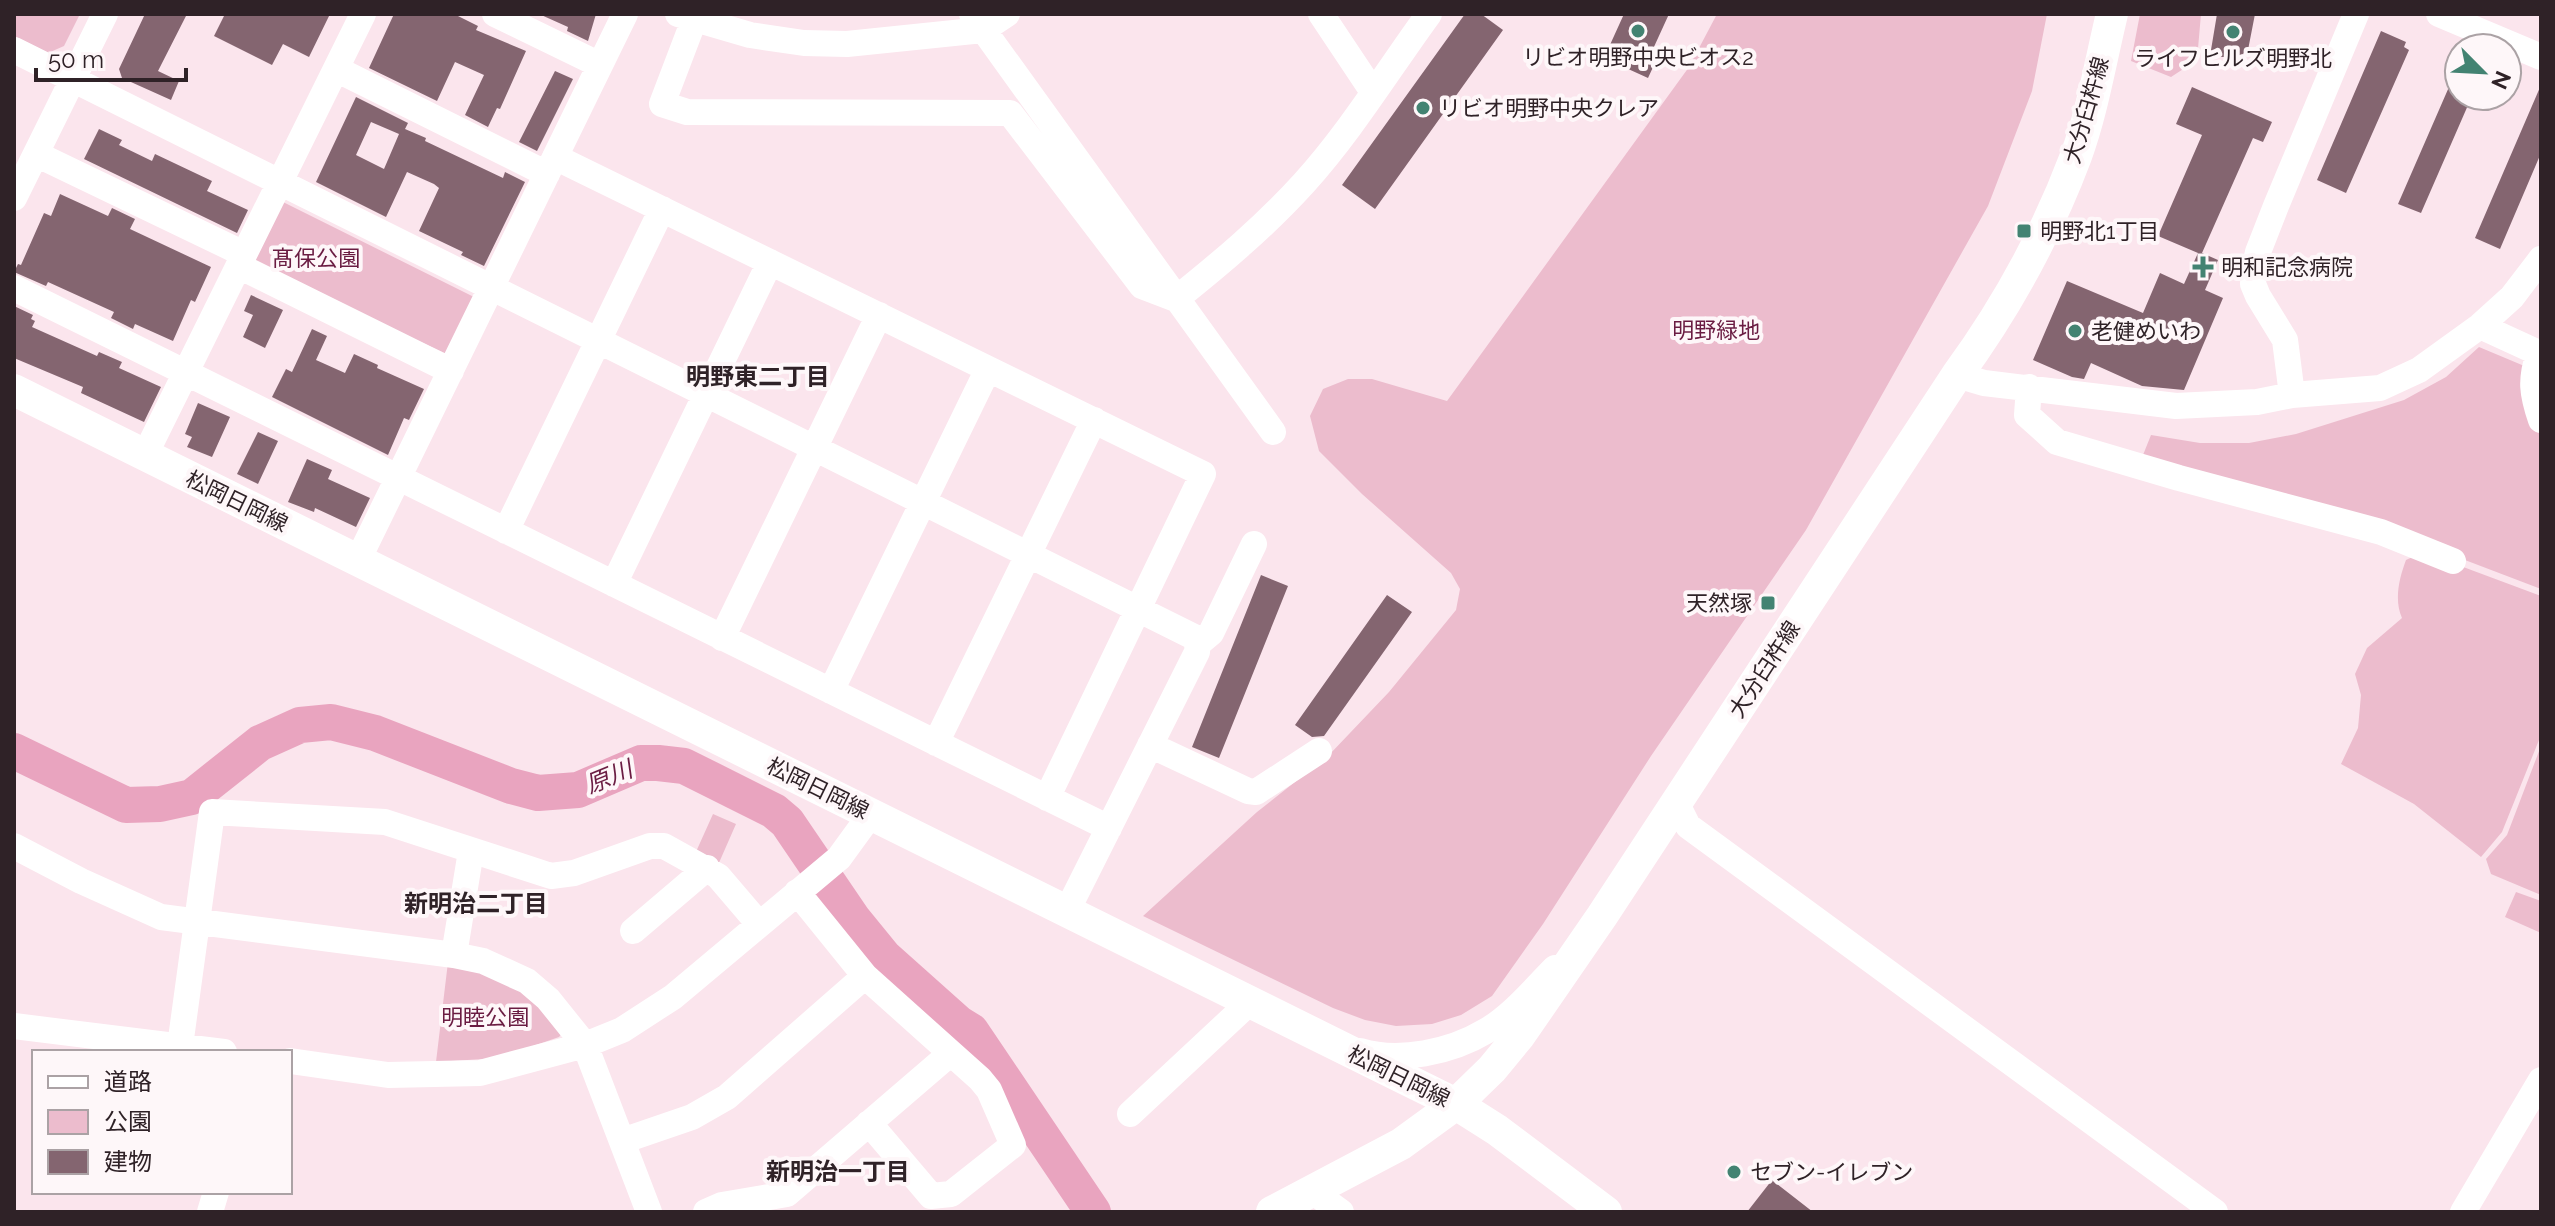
<svg xmlns="http://www.w3.org/2000/svg" width="2555" height="1226" font-family="Raleway,'Noto Sans JP',sans-serif">
  <style>
    .green { fill: #ecbccd }
    .lines { fill: none; stroke-linecap: round; stroke-linejoin: round }
    .river { stroke: #e9a4bf; stroke-width: 36 }
    .building { fill: #846570; fill-rule: evenodd }
    .minor { stroke: #fff; stroke-width: 26 }
    .major { stroke: #fff; stroke-width: 32 }
    .poi-dot { fill: #438372; stroke: #fef7f9; stroke-width: 3 }
    .labels { text-anchor: middle; stroke-width: 8; stroke-linejoin: round; paint-order: stroke }
    .poi-label { font-size: 22px; fill: #2f2227; stroke: #fef7f9; text-anchor: start }
    .street-label { font-size: 22px; fill: #2f2227; stroke: #fef7f9 }
    .park-label { font-size: 22px; fill: #6a1c42; stroke: #fef7f9 }
    .neighbourhood-label { font-size: 24px; font-weight: bold; fill: #2f2227; stroke: #fef7f9 }
    .water-label { font-size: 24px; font-style: italic; fill: #6b1d43; stroke: #fef7f9 }
  </style>
  <rect width="100%" height="100%" fill="#fbe5ed"/>
  <path class="green" d="M 14,14 L 80,14 L 64,46 L 48,53 L 14,36 Z
    M 1717,14 L 2047,14 L 2032,91 L 1988,206 L 1806,530 L 1651,756 L 1543,924 L 1492,996 L 1461,1015 L 1432,1024 L 1396,1026 L 1365,1020 L 1333,1008 L 1143,916 L 1257,812 L 1329,755 L 1389,692 L 1456,610 L 1460,589 L 1451,573 L 1362,494 L 1319,451 L 1310,416 L 1323,389 L 1348,379 L 1372,379 L 1447,401 L 1689,67 Z
    M 2140,14 L 2201,14 L 2197,60 L 2171,77 L 2131,61 Z
    M 281,201 L 476,298 L 449,355 L 258,268 L 254,258 Z
    M 2479,347 L 2541,373 L 2541,589 L 2381,528 L 2141,460 L 2151,435 L 2200,443 L 2249,443 L 2296,434 L 2404,400 L 2446,377 Z
    M 2423,552 L 2541,596 L 2541,735 L 2502,832 L 2481,857 L 2414,804 L 2341,764 L 2358,728 L 2361,695 L 2355,674 L 2367,648 L 2402,618 C 2394,600 2399,579 2406,560 Z
    M 2541,746 L 2541,895 L 2491,874 L 2486,859 L 2507,835 Z
    M 713,814 L 736,824 L 718,865 L 695,854 Z
    M 2516,892 L 2541,901 L 2541,933 L 2505,917 Z
    M 448,962 L 488,972 L 531,995 L 564,1031 L 559,1037 L 499,1058 L 436,1062 Z"/>
  <g class="lines">
    <path class="river" d="M 14,751 L 126,805 L 160,804 L 192,797 L 260,743 L 300,725 L 331,722 L 375,733 L 511,786 L 538,793 L 578,790 L 641,763 L 658,763 L 684,766 L 774,811 L 787,822 L 853,919 L 884,957 L 958,1023 L 971,1031 L 1093,1212"/>
  </g>
  <path class="building" d="M 145,14 L 187,14 L 158,71 L 179,81 L 171,100 L 122,78 L 119,69 Z
    M 225,14 L 330,14 L 309,57 L 283,44 L 272,65 L 214,36 Z
    M 394,14 L 454,14 L 478,26 L 476,30 L 526,51 L 500,109 L 497,108 L 488,127 L 465,115 L 484,75 L 455,62 L 437,101 L 369,68 Z
    M 539,14 L 596,14 L 588,41 L 567,31 L 568,27 Z
    M 1465,14 L 1481,14 L 1503,30 L 1375,209 L 1342,185 Z
    M 1624,14 L 1669,14 L 1653,49 L 1660,52 L 1648,78 L 1604,58 Z
    M 2217,14 L 2255,14 L 2248,50 L 2239,57 L 2219,57 L 2211,50 Z
    M 2381,31 L 2406,42 L 2404,47 L 2409,50 L 2346,193 L 2317,180 Z
    M 2459,64 L 2459,96 L 2472,96 L 2421,213 L 2398,204 Z
    M 555,71 L 573,79 L 537,151 L 519,142 Z
    M 2541,85 L 2541,153 L 2500,249 L 2475,238 Z
    M 2192,87 L 2272,122 L 2263,142 L 2253,138 L 2202,253 L 2218,260 L 2205,290 L 2223,298 L 2184,390 L 2142,386 L 2091,363 L 2084,379 L 2072,377 L 2033,360 L 2067,281 L 2143,313 L 2160,273 L 2184,284 L 2198,253 L 2158,236 L 2202,135 L 2176,124 Z
    M 356,97 L 408,123 L 405,129 L 426,138 L 425,141 L 503,178 L 505,172 L 525,182 L 484,266 L 461,255 L 463,252 L 419,231 L 439,188 L 434,184 L 407,172 L 386,217 L 316,182 ZM 371,122 L 399,134 L 384,169 L 356,155 Z
    M 99,129 L 122,140 L 119,145 L 152,161 L 155,154 L 212,181 L 207,191 L 248,210 L 237,233 L 84,159 Z
    M 60,194 L 108,216 L 112,208 L 135,219 L 130,229 L 211,267 L 195,302 L 191,300 L 173,341 L 135,324 L 133,329 L 111,318 L 114,312 L 48,282 L 46,286 L 14,272 L 18,264 L 21,265 L 44,213 L 51,216 Z
    M 251,295 L 283,310 L 265,348 L 243,337 L 253,315 L 244,311 Z
    M 14,306 L 33,315 L 31,319 L 35,321 L 32,327 L 97,356 L 99,352 L 122,362 L 119,368 L 161,387 L 144,422 L 81,393 L 83,387 L 14,358 Z
    M 312,329 L 327,336 L 316,360 L 345,373 L 354,354 L 378,365 L 377,368 L 424,389 L 409,420 L 404,418 L 388,455 L 272,397 L 286,369 L 292,372 Z
    M 198,403 L 230,417 L 212,457 L 187,447 L 192,437 L 185,434 Z
    M 258,432 L 278,441 L 258,484 L 237,474 Z
    M 307,459 L 332,470 L 328,479 L 370,498 L 356,527 L 315,508 L 314,512 L 288,502 Z
    M 1261,575 L 1288,586 L 1219,758 L 1192,747 Z
    M 1387,595 L 1412,612 L 1324,736 L 1312,737 L 1295,725 Z
    M 1772,1180 L 1813,1212 L 1747,1212 Z"/>
  <g class="lines">
    <path class="minor" d="M 495,14 L 600,65
      M 678,14 L 750,35 L 804,43 L 847,44 L 983,30 L 1007,14
      M 972,14 L 1273,432
      M 1321,14 L 1373,92
      M 2439,14 L 2541,57
      M 694,20 L 662,104 L 687,112 L 1010,113 L 1142,286 L 1176,299
      M 14,50 L 1198,639 L 1197,652 L 1067,911
      M 336,69 L 547,174
      M 36,154 L 244,254
      M 555,157 L 1203,474 L 1047,798
      M 14,198 L 105,14
      M 239,266 L 451,371
      M 14,288 L 1109,828
      M 1176,299 C 1221,263 1265,226 1304,183 C 1351,131 1388,70 1429,14
      M 2480,326 L 2541,354
      M 2539,353 C 2530,380 2532,394 2541,420
      M 1957,375 L 1984,383 L 2176,406 L 2257,402 L 2292,395 L 2380,388 L 2419,370 L 2480,326 L 2512,297 L 2541,259
      M 2029,387 L 2027,415 L 2057,442 L 2179,478 L 2381,532 L 2453,561
      M 2292,395 L 2285,340 L 2258,296 L 2253,284 L 2254,270 L 2258,252 L 2276,206 L 2356,14
      M 145,455 L 363,14
      M 506,531 L 662,209
      M 358,560 L 625,14
      M 614,584 L 770,262
      M 722,638 L 879,315
      M 1199,643 L 1211,633 L 1254,544
      M 831,691 L 988,369
      M 936,743 L 1094,420
      M 1150,745 L 1248,791 L 1256,792 L 1319,751
      M 1676,802 L 1688,826 L 2215,1212
      M 14,846 L 81,881 L 161,917 L 454,955 L 483,961 L 527,981 L 548,999 L 585,1045 L 649,1212
      M 797,892 L 865,976 L 980,1079 L 989,1090 L 1013,1145 L 951,1194 L 931,1196 L 869,1123
      M 633,931 L 707,868
      M 454,955 L 471,851
      M 14,1026 L 224,1052
      M 180,1046 L 212,812 L 385,822 L 551,876 L 574,873 L 650,846 L 664,846 L 718,876 L 759,924
      M 1360,1051 C 1399,1063 1451,1052 1486,1031 C 1512,1016 1534,989 1555,968
      M 290,1061 L 388,1075 L 480,1073 L 585,1045 L 622,1030 L 673,997 L 839,858 L 871,814
      M 1130,1114 L 1250,1002
      M 622,1141 L 692,1117 L 727,1097 L 865,976
      M 1312,1191 L 1341,1212
      M 210,1212 L 216,1192
      M 706,1212 L 722,1205 L 787,1194 L 951,1053
      M 2463,1212 L 2541,1080"/>
    <path class="major" d="M 14,390 L 1456,1104 L 1497,1130 L 1606,1212
      M 1272,1212 L 1401,1144 L 1456,1104 L 1492,1069 L 1520,1035 L 1602,916 L 1957,375 C 2006,308 2047,233 2076,156 C 2092,113 2101,59 2112,14"/>
  </g>
  <g class="poi-dot">
    <circle cx="1638" cy="31" r="8"/>
    <circle cx="2233" cy="32" r="8"/>
    <circle cx="1423" cy="108" r="8"/>
    <rect x="2016" y="223" width="16" height="16" rx="4"/>
    <path d="M2199 255h8v8h8v8h-8v8h-8v-8h-8v-8h8z"/>
    <circle cx="2075" cy="331" r="8"/>
    <rect x="1760" y="595" width="16" height="16" rx="4"/>
    <circle cx="1734" cy="1172" r="8"/>
  </g>
  <g class="labels">
    <g class="poi-label">
      <text x="1638" y="65" text-anchor="middle">リビオ明野中央ビオス2</text>
      <text x="2233" y="66" text-anchor="middle">ライフヒルズ明野北</text>
      <text x="1439" y="116">リビオ明野中央クレア</text>
      <text x="2040" y="239">明野北1丁目</text>
      <text x="2221" y="275">明和記念病院</text>
      <text x="2091" y="339">老健めいわ</text>
      <text x="1752" y="611" text-anchor="end">天然塚</text>
      <text x="1750" y="1180">セブン-イレブン</text>
    </g>
    <g class="street-label">
      <text transform="translate(2086 110) rotate(-74)" y="8">大分臼杵線</text>
      <text transform="translate(237 501) rotate(26)" y="8">松岡日岡線</text>
      <text transform="translate(1764 669) rotate(-57)" y="8">大分臼杵線</text>
      <text transform="translate(818 788) rotate(26)" y="8">松岡日岡線</text>
      <text transform="translate(1399 1076) rotate(26)" y="8">松岡日岡線</text>
    </g>
    <g class="park-label">
      <text x="316" y="266">髙保公園</text>
      <text x="1716" y="338">明野緑地</text>
      <text x="485" y="1025">明睦公園</text>
    </g>
    <g class="neighbourhood-label">
      <text x="758" y="385">明野東二丁目</text>
      <text x="476" y="912">新明治二丁目</text>
      <text x="838" y="1180">新明治一丁目</text>
    </g>
    <g class="water-label">
      <text transform="translate(609 777) rotate(-22)" y="8">原川</text>
    </g>
  </g>
  <rect width="2555" height="1226" fill="none" stroke="#2f2227" stroke-width="32"/>
  <rect x="32" y="1050" width="260" height="144" fill="#fef7f9" stroke="#aba2a5" stroke-width="2"/>
  <rect x="48" y="1076" width="40" height="12" fill="#ffffff" stroke="#aba2a5" stroke-width="2"/>
  <text x="104" y="1090" font-size="24" fill="#2f2227">道路</text>
  <rect x="48" y="1110" width="40" height="24" fill="#ecbccd" stroke="#aba2a5" stroke-width="2"/>
  <text x="104" y="1130" font-size="24" fill="#2f2227">公園</text>
  <rect x="48" y="1150" width="40" height="24" fill="#846570" stroke="#aba2a5" stroke-width="2"/>
  <text x="104" y="1170" font-size="24" fill="#2f2227">建物</text>
  <g transform="translate(2483 72) rotate(114)"><circle r="38" fill="#fef7f9" stroke="#aba2a5" stroke-width="2"/>
  <path d="M0-6L14 30L0 20L-14 30Z" fill="#438372"/>
  <text y="-12" font-size="22" font-weight="bold" text-anchor="middle" fill="#2f2227">N</text>
  </g>
  <path d="M36 68v12h150v-12" fill="none" stroke="#2f2227" stroke-width="4"/>
  <text x="48" y="68" font-size="24" fill="#2f2227" stroke="#fef7f9" stroke-width="6" paint-order="stroke">50 m</text>
</svg>
